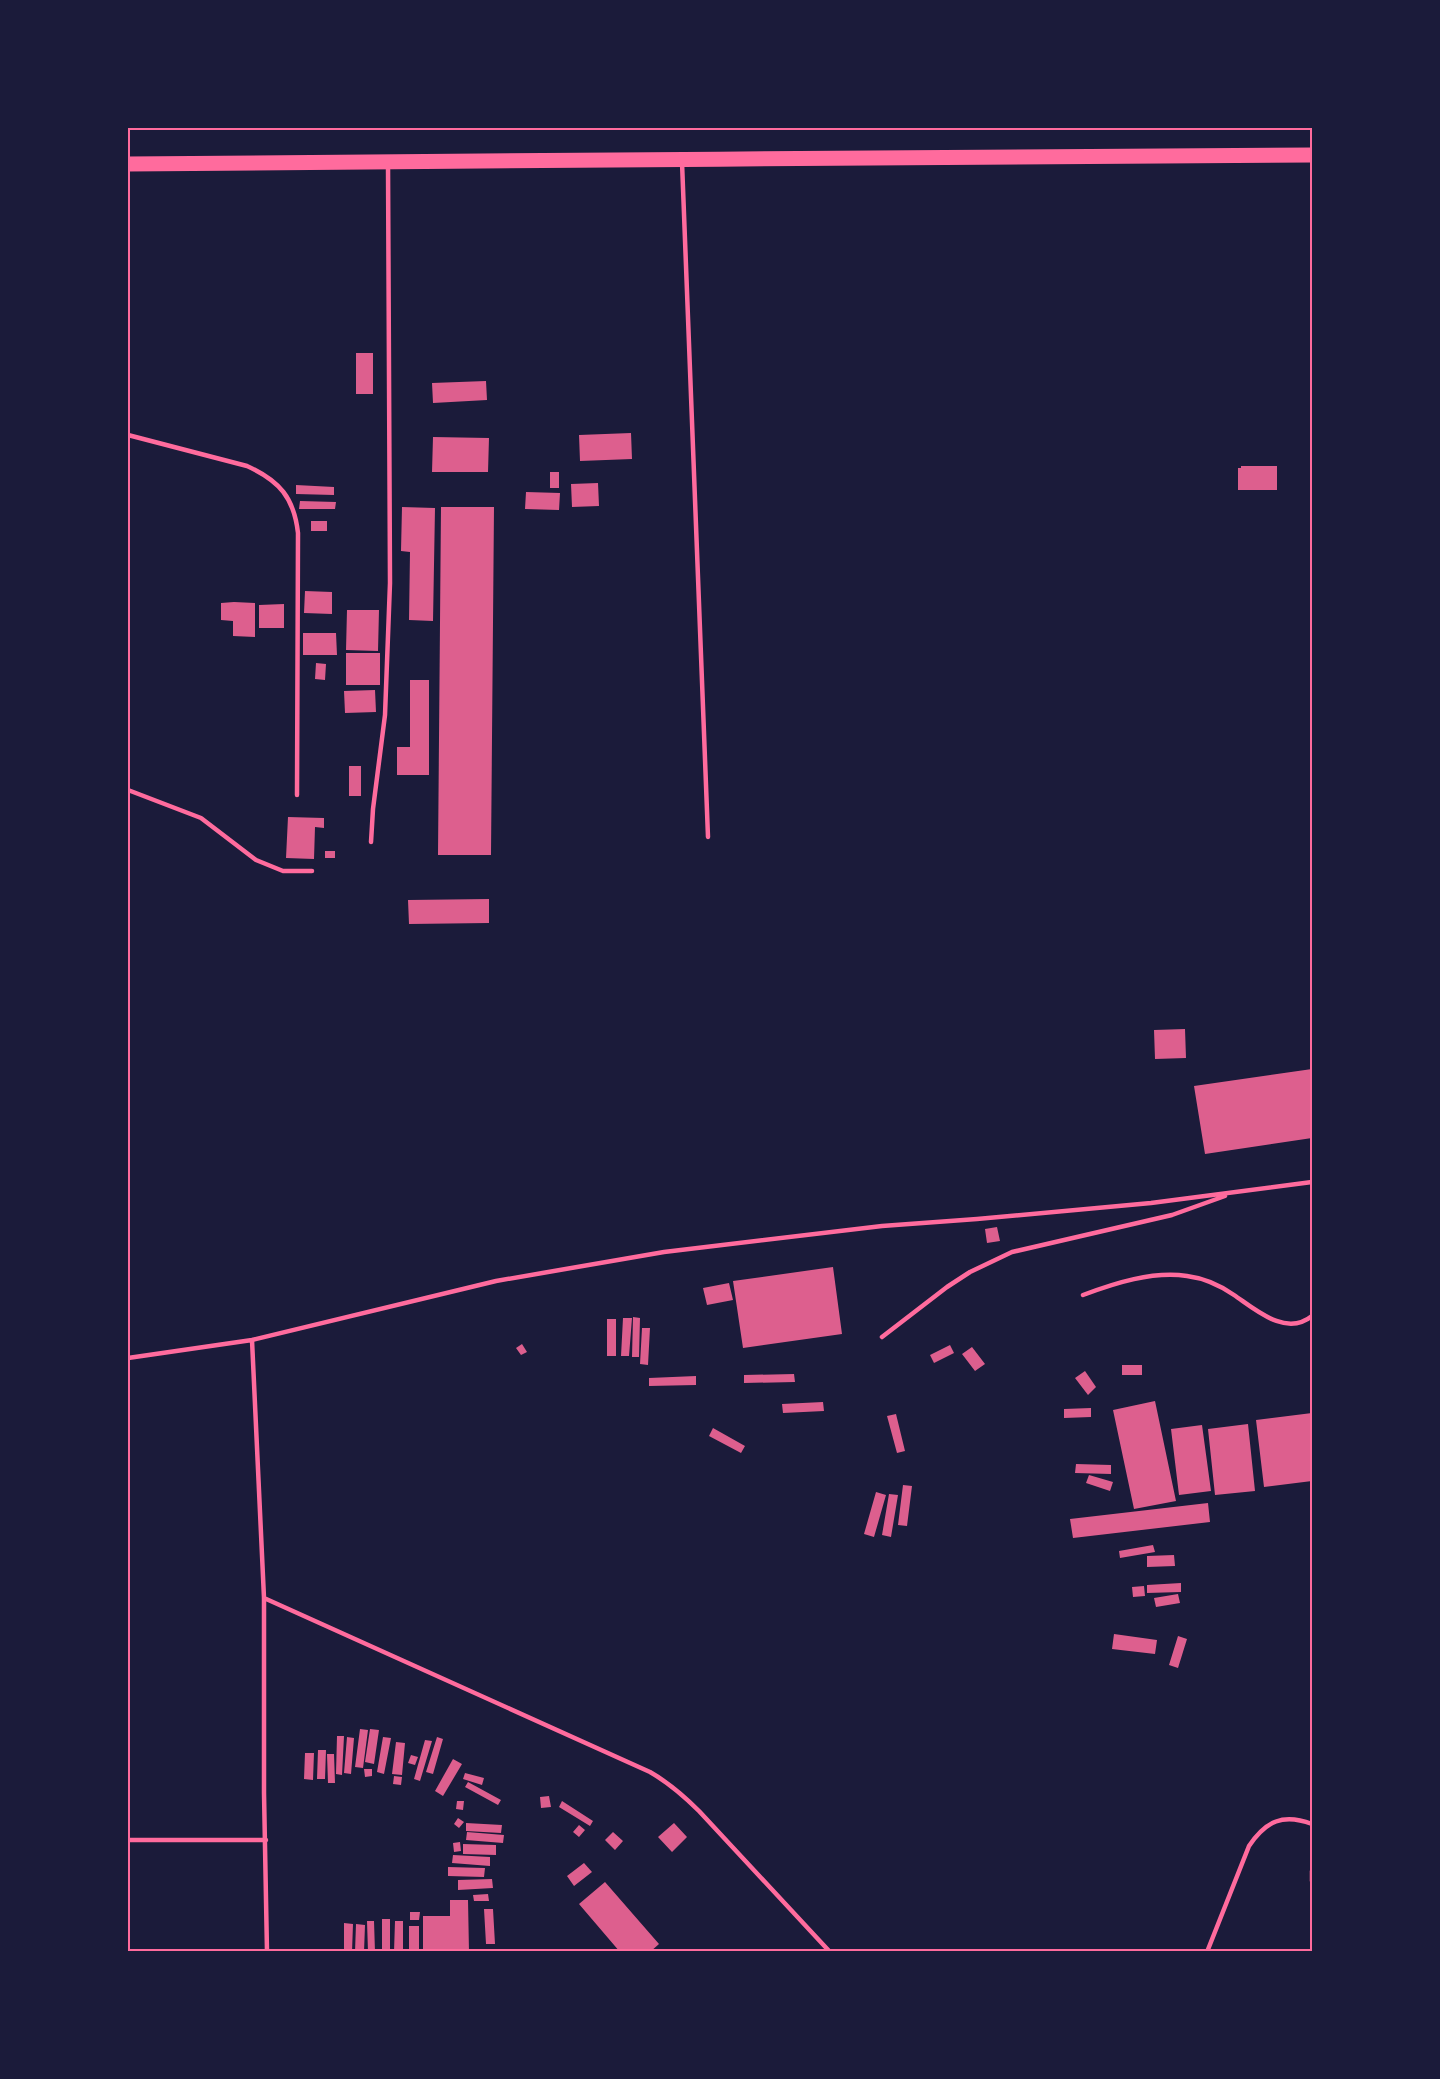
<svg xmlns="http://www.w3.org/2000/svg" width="1440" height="2079" font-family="'Roboto Serif',serif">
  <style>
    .building { fill: #dd5f8e }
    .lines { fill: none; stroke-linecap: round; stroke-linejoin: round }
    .service { stroke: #ff6b9d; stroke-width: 4.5 }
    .trunk { stroke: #ff6b9d; stroke-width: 15 }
    .neatline { fill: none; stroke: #ff6b9d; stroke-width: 2 }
  </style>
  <rect width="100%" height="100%" fill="#1b1b3a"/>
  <path class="building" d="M 356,353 L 373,353 L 373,394 L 356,394 Z
    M 486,381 L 487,400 L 433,403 L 432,383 Z
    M 631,433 L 632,459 L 580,461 L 579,435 Z
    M 433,437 L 489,438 L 488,472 L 432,472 Z
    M 1241,466 L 1277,466 L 1277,490 L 1238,490 L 1238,468 L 1241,468 Z
    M 550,472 L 559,472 L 559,488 L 550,488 Z
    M 598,483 L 599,506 L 572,507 L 571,484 Z
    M 296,485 L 334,487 L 334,495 L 296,494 Z
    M 526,492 L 560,493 L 559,510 L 525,509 Z
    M 300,501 L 336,502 L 335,509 L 299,509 Z
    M 402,507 L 435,508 L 433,621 L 409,620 L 410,552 L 401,551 Z
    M 441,507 L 494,507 L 491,855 L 438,855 Z
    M 311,521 L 327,521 L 327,531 L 311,531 Z
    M 305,591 L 332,592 L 332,614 L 304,613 Z
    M 234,602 L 255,603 L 255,637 L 233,636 L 233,621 L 221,620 L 221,603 Z
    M 284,604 L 284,628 L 259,628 L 259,605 Z
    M 347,610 L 379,610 L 378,651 L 346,650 Z
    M 303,633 L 336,633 L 337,655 L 303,655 Z
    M 346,653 L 380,653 L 380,685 L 346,685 Z
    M 316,663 L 326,664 L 325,680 L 315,679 Z
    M 410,680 L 429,680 L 429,775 L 397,775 L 397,747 L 410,747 Z
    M 375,690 L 376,712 L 345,713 L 344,691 Z
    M 349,766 L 361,766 L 361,796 L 349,796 Z
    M 288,817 L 324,818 L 324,828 L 315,827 L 314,859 L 286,858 Z
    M 325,851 L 335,851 L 335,858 L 325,858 Z
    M 489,899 L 489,923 L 409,924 L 408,900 Z
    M 1185,1029 L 1186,1058 L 1155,1059 L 1154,1030 Z
    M 1312,1069 L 1312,1138 L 1205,1154 L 1194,1086 Z
    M 997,1227 L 1000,1241 L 987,1243 L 985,1229 Z
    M 833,1267 L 842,1334 L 743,1348 L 733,1281 Z
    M 729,1283 L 733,1300 L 707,1305 L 703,1288 Z
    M 633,1317 L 640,1318 L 639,1357 L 632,1357 Z
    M 623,1318 L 632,1318 L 629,1356 L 621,1356 Z
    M 607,1319 L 616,1319 L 616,1356 L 607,1356 Z
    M 642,1328 L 650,1328 L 648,1365 L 640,1364 Z
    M 522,1344 L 527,1352 L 521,1355 L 516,1348 Z
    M 950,1345 L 954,1353 L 934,1363 L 930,1355 Z
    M 972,1347 L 985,1364 L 975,1371 L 962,1354 Z
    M 1122,1365 L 1142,1365 L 1142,1375 L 1122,1375 Z
    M 1085,1371 L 1096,1387 L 1088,1395 L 1075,1378 Z
    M 794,1374 L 795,1382 L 744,1383 L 744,1375 Z
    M 696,1376 L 696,1385 L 649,1386 L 649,1378 Z
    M 1155,1401 L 1176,1501 L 1134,1509 L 1113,1410 Z
    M 823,1402 L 824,1411 L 783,1413 L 782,1404 Z
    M 1091,1408 L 1091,1417 L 1064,1418 L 1064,1409 Z
    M 1312,1413 L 1312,1481 L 1264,1487 L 1256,1420 Z
    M 896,1414 L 905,1451 L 897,1453 L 887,1416 Z
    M 1248,1424 L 1255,1491 L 1215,1495 L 1208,1429 Z
    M 1202,1425 L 1211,1491 L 1179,1495 L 1171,1429 Z
    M 713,1428 L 745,1446 L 741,1453 L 709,1436 Z
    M 1076,1464 L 1111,1465 L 1111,1474 L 1075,1473 Z
    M 1089,1475 L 1113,1482 L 1110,1491 L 1086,1483 Z
    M 903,1485 L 912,1486 L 907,1526 L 898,1525 Z
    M 876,1492 L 886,1495 L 874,1537 L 864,1534 Z
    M 889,1494 L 898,1495 L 891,1537 L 882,1535 Z
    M 1208,1503 L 1210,1522 L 1073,1538 L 1070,1519 Z
    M 1153,1545 L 1155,1552 L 1120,1558 L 1119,1551 Z
    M 1174,1555 L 1175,1566 L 1147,1567 L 1147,1556 Z
    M 1181,1583 L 1181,1592 L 1147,1593 L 1147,1585 Z
    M 1144,1586 L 1145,1596 L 1133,1597 L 1132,1587 Z
    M 1178,1594 L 1180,1603 L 1156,1607 L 1154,1598 Z
    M 1114,1634 L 1157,1640 L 1155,1654 L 1112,1649 Z
    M 1178,1636 L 1187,1639 L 1178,1668 L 1169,1665 Z
    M 360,1729 L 368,1730 L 363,1768 L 355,1767 Z
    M 370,1729 L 379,1730 L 374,1764 L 365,1762 Z
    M 337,1736 L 344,1736 L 342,1775 L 336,1774 Z
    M 347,1737 L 354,1738 L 351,1774 L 344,1773 Z
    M 383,1737 L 391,1738 L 384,1774 L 377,1772 Z
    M 437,1737 L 443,1739 L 433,1774 L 426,1772 Z
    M 425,1740 L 432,1741 L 420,1781 L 414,1779 Z
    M 396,1742 L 405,1743 L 402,1775 L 392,1774 Z
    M 318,1750 L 326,1750 L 325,1779 L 317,1779 Z
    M 305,1753 L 314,1753 L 313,1780 L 304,1779 Z
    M 327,1754 L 334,1754 L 335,1783 L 328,1783 Z
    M 411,1755 L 418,1757 L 415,1765 L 408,1763 Z
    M 453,1759 L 462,1764 L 443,1796 L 435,1791 Z
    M 364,1769 L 372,1769 L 372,1776 L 365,1777 Z
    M 465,1773 L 484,1778 L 482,1785 L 463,1779 Z
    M 394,1776 L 402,1777 L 401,1785 L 393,1784 Z
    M 468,1782 L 501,1800 L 498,1805 L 465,1787 Z
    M 549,1796 L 551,1807 L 541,1808 L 540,1797 Z
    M 457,1801 L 464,1801 L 463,1810 L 456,1809 Z
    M 562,1801 L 593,1821 L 590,1826 L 559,1807 Z
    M 458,1818 L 464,1822 L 459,1828 L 454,1824 Z
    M 466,1823 L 502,1825 L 501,1833 L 466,1831 Z
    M 674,1823 L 687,1837 L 672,1852 L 658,1837 Z
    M 579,1825 L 585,1830 L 579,1837 L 573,1832 Z
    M 467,1832 L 504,1835 L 503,1843 L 466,1840 Z
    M 613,1832 L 623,1841 L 615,1850 L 605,1840 Z
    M 460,1842 L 461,1851 L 454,1852 L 453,1843 Z
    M 463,1844 L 496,1845 L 496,1855 L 463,1854 Z
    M 453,1855 L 490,1857 L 490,1866 L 452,1863 Z
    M 584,1863 L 592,1872 L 574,1886 L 567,1876 Z
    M 448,1867 L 485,1868 L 484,1877 L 448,1876 Z
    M 492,1879 L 493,1888 L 458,1890 L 458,1880 Z
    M 605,1882 L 659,1944 L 650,1952 L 620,1952 L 579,1904 Z
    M 488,1894 L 489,1901 L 474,1901 L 473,1895 Z
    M 450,1900 L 468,1900 L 469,1952 L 423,1952 L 423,1916 L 450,1916 Z
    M 484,1909 L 493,1909 L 495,1944 L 486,1944 Z
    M 410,1912 L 420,1912 L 419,1920 L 410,1920 Z
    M 382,1919 L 390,1919 L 390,1952 L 382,1952 Z
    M 367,1921 L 374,1921 L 375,1952 L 368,1952 Z
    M 395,1921 L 403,1921 L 403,1952 L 394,1952 Z
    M 344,1923 L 353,1924 L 352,1952 L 344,1952 Z
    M 356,1924 L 365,1925 L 364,1952 L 355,1952 Z
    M 409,1926 L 419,1926 L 419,1952 L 409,1952 Z"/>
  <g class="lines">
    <path class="service" d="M 682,162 L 708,837
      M 128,435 L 247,466 C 280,481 294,498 298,533 L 297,795
      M 128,790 L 201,818 L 256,860 L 283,871 L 312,871
      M 371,842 L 373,809 L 385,715 L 390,583 L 388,163
      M 1083,1295 C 1115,1283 1152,1271 1187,1276 C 1203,1278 1221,1286 1234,1295 C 1256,1310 1286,1337 1312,1316
      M 882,1337 L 947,1287 L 970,1272 L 1012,1252 L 1172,1215 L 1225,1196
      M 252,1340 L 264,1598 L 264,1793 L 267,1952
      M 128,1358 L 252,1340 L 496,1281 L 664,1252 L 882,1226 L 977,1219 L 1151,1203 L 1312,1182
      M 264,1598 L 650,1772 C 669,1783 684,1796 699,1811 L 830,1952
      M 128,1840 L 266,1840
      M 1312,1871 L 1312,1881
      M 1207,1952 L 1249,1846 C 1266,1821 1283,1813 1312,1824"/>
    <path class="trunk" d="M 128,164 C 522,159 918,159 1312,155"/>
  </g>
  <rect width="1440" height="2079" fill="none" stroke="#1b1b3a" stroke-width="258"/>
  <rect x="129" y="129" width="1182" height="1821" class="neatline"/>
</svg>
